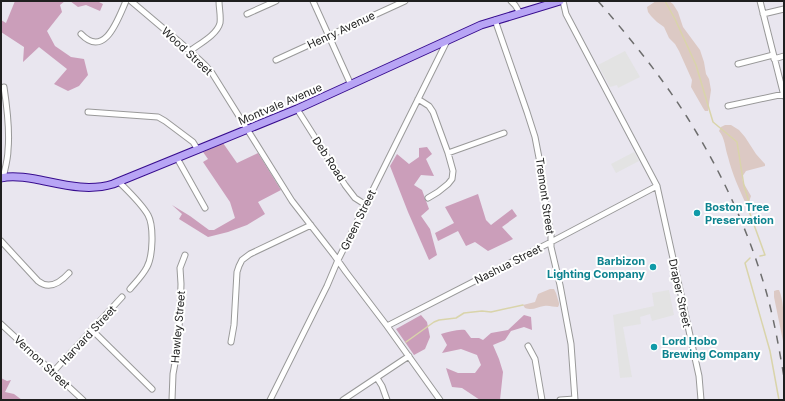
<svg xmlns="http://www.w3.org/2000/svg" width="785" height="401" font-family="Inter,sans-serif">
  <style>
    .forest { fill: #cb9eba }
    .wetland { fill: #dcc9c4 }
    .parking { fill: #e3e3e3 }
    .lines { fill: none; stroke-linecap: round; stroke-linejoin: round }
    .stream { stroke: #d9d4aa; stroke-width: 1.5 }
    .minor-casing { stroke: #999; stroke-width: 7 }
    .major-casing { stroke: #370c8e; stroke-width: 9 }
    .minor { stroke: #fff; stroke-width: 5 }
    .major { stroke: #b8a5f5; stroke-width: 7 }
    .rail { stroke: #6d6d6d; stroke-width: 1.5; stroke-dasharray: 8 8; stroke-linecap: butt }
    .culture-dot { fill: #0f9aa8; stroke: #fff; stroke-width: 1.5 }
    .labels { text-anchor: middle; stroke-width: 4; stroke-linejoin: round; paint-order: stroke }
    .street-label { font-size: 11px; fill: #1f1f1f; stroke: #fff }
    .culture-label { font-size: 11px; font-weight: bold; fill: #0d838f; stroke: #fff; text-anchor: start }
  </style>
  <rect width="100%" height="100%" fill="#e9e6ef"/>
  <path class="forest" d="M 15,1 L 65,1 L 60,5 L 62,12 L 47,31 L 55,46 L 71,57 L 84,59 L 88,75 L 79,86 L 68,91 L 54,84 L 67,69 L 39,47 L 23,62 L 24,47 L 1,32 L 1,20 L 6,23 Z
    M 70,1 L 97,1 L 103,4 L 100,11 L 86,5 L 78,7 Z
    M 223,143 L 237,163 L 258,153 L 281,190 L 258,202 L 265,214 L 247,225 L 228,232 L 208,237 L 179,219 L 182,214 L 172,205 L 190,216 L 209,230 L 214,230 L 235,218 L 230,202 L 203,162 L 208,159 L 203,152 Z
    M 427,147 L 432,154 L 426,159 L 434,176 L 421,175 L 414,185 L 422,190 L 429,209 L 421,216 L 430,229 L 437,255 L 429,260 L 408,212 L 390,166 L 397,154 L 409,164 L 419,157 L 419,148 Z
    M 478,194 L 486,220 L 491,225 L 512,209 L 517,216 L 502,227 L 513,239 L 488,251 L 475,242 L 466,246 L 458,231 L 438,241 L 435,233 L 454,223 L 445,207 Z
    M 421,315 L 427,322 L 430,337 L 425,349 L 414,355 L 396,329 Z
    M 524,315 L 531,317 L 532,330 L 524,327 L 511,331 L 505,340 L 493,345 L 499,359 L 503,372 L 500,400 L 480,400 L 462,388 L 452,387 L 446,368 L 458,373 L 475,373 L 481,365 L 477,355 L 461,349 L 442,353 L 447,345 L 441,334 C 449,332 457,329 465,330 L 471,338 L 479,338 L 483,340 L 491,333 L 508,330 Z
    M 1,378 L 7,381 L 11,380 L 5,392 L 14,394 L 22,400 L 1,400 Z"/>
  <path class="wetland" d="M 656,1 L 669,1 L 673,4 L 678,12 L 683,27 L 700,50 L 704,62 L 706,74 L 709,79 L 711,90 L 708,111 L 705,111 L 703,108 L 691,87 L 692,80 L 679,51 L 675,44 L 669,38 L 664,27 L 657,22 L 651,16 L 648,12 L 647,7 Z
    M 725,125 L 731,125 L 739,130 L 745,137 L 756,154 L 765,164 L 765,166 L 746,171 L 742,177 L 743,182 L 751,196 L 749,202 L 746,204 C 739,189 732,173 728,157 C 725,148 725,138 719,131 L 721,127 Z
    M 550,289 L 554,289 L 556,293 L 559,303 L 559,305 L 558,307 C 553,307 549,305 544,306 C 537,307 533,311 525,308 L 523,305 L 535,302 L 538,294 Z
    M 777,290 L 779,290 C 785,302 784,332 784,346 L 774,297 L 774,291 Z"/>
  <path class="parking" d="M 625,51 L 640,77 L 618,88 L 617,85 L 610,87 L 598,65 Z
    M 634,152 L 639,161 L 616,173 L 611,164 Z
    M 669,290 L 674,315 L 652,321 L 650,314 L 640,317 L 641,324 L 623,327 L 632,377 L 620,378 L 613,315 L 654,306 L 652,293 Z"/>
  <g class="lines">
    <path class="stream" d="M 665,1 L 675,19 L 696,65 L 713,122 L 737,142 L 744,186 L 750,205 L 749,211 L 765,255 L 760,256
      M 750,258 L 745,263 L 770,351 L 779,400
      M 406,342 L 434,322 L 439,320 L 456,318 L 464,313 L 482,311 L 491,312 L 523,305"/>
    <g class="minor-casing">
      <path id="minor" d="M 131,1 L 190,51 L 205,65 L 212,73 L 292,201 L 334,255 L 346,272 L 387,326 L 440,400
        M 313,1 L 351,85
        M 511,1 L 515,5 L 520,13
        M 760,1 L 784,96
        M 247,14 L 276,1
        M 763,14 L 784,9
        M 495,20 L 527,112 L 535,137 L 540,163 L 544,195 L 551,235 L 551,247 L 560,285 L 571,344 L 575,400
        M 81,34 C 105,59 118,19 126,1
        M 190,51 C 199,44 217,35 220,23 C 221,16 219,8 219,1
        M 774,59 L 784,56
        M 276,60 L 405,1
        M 738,64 L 773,55
        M 418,99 L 429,106 L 433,112 L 448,153 L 453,171 L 452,179 L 448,184 L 438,192 L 428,198
        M 728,106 L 784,94
        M 297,109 L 345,185 L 355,198 L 366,205
        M 88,112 L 158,117 L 165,121 L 193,142 L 198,150
        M 448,153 L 504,133
        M 177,158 L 205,208
        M 3,178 C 5,169 8,159 8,150 C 10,130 7,107 4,87
        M 119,182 C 129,192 141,203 148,215 C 154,226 153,256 147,267 C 143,275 136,282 130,289
        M 657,186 L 699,376 L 701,400
        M 1,241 L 38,281 C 49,290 60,283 69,273
        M 1,324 L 83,400
        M 387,326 L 551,242 L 657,186 L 566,14 L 563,1
        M 92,330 L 152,389
        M 231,342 L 234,325 L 237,272 L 239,266 L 242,260 L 250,254 L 311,225
        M 528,346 L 535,359 L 542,400
        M 53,372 L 122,297
        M 377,378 L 382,386 L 387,400
        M 172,400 L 173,374 L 177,352 L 180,314 L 181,284 L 180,268 L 185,255
        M 270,400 L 327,286 L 338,260 L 447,41
        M 343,400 L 409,356
        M 560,400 L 575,399"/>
    </g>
    <g class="major-casing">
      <path id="major" d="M 1,178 C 12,175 24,177 35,179 C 61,184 87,192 113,184 L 297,109 L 481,25 L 560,1"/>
    </g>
    <use href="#minor" class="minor"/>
    <use href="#major" class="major"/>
    <path class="rail" d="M 598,1 C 630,38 661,76 687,117 C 721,171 748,229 766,291 C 774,319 779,348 784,377"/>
  </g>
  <g class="culture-dot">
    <circle cx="697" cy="213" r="4"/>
    <circle cx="653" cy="267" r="4"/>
    <circle cx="654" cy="347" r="4"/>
  </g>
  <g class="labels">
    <g class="street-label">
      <text transform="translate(341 30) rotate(-25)" y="4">Henry Avenue</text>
      <text transform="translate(187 51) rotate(43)" y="4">Wood Street</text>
      <text transform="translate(280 104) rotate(-23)" y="4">Montvale Avenue</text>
      <text transform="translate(329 159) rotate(57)" y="4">Deb Road</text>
      <text transform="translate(545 196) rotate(82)" y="4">Tremont Street</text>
      <text transform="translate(358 220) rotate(-64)" y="4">Green Street</text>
      <text transform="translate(508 264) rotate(-27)" y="4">Nashua Street</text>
      <text transform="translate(680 293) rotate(78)" y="4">Draper Street</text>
      <text transform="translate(178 327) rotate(-85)" y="4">Hawley Street</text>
      <text transform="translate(88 335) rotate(-47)" y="4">Harvard Street</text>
      <text transform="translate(42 362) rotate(43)" y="4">Vernon Street</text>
    </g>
    <g class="culture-label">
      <text x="705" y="211">Boston Tree<tspan x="705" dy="13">Preservation</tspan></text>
      <text x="645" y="265" text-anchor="end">Barbizon<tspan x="645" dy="13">Lighting Company</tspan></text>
      <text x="662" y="345">Lord Hobo<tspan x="662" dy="13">Brewing Company</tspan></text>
    </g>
  </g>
  <rect width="785" height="401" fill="none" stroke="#1f1f1f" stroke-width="4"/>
</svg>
